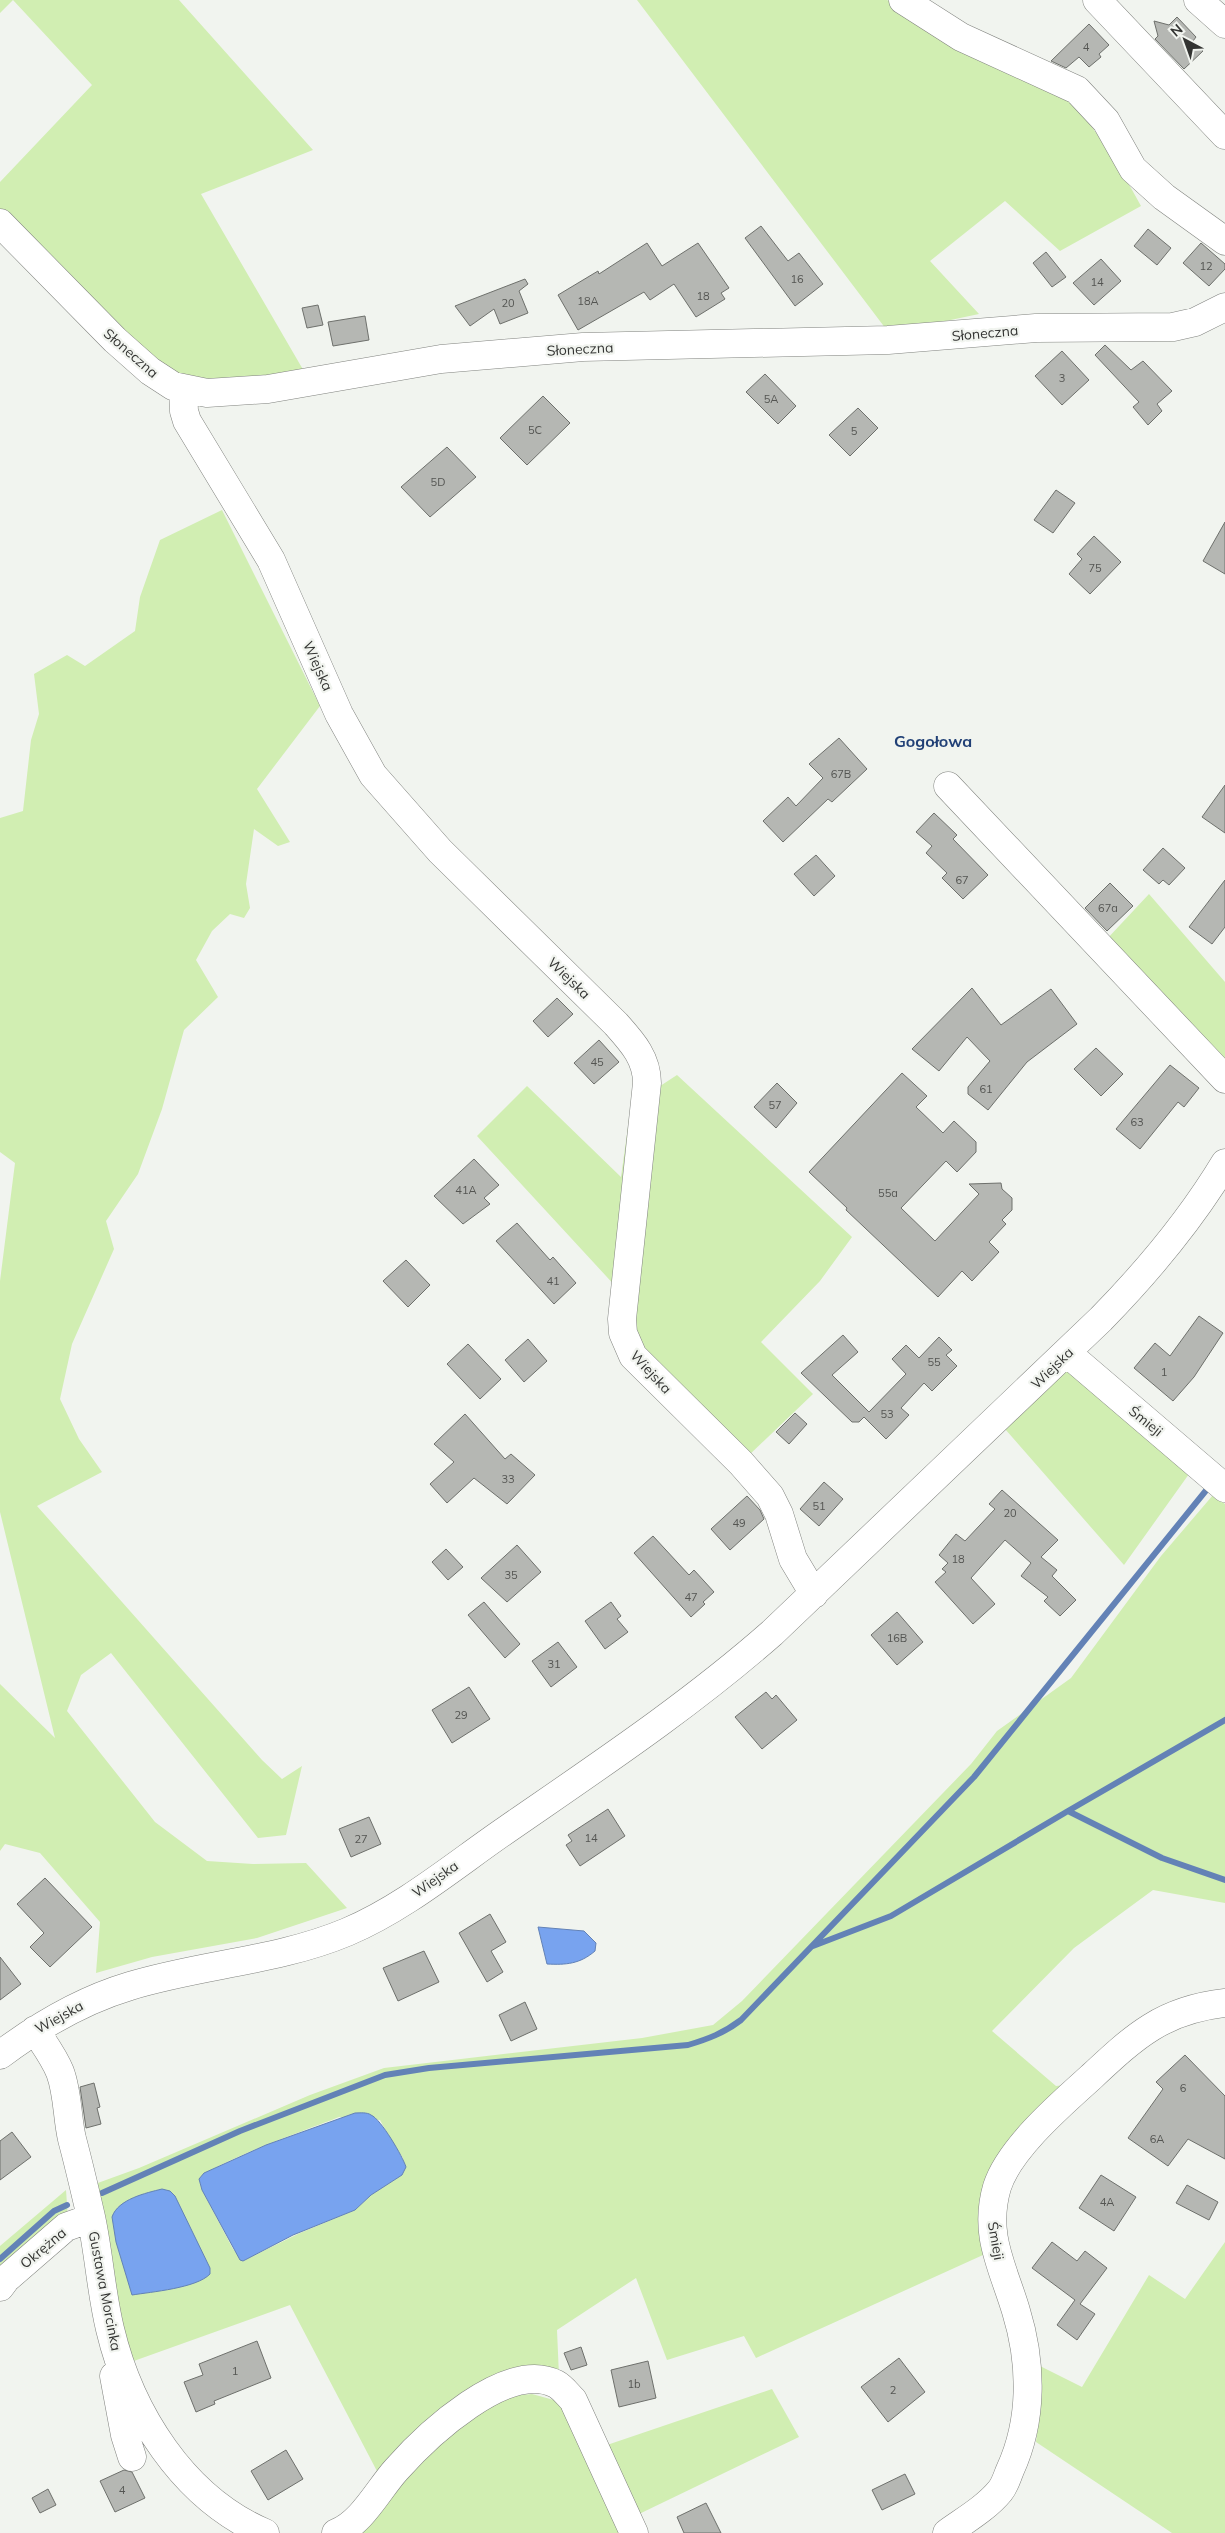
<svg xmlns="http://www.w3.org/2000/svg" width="1225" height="2533" font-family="Mulish,sans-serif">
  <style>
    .green { fill: #d1eeb2; fill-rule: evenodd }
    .water { fill: #78a3ef; stroke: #6382b6 }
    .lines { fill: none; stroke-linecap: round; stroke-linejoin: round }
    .stream { stroke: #6382b6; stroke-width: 6 }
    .building { fill: #b5b7b3; stroke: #6e706c }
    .minor-casing { stroke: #81837f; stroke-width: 29 }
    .minor { stroke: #fff; stroke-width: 28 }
    .labels { text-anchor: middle; stroke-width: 4.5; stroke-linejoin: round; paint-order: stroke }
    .number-label { font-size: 11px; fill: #545552 }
    .street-label { font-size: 14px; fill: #333432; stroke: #f1f4ef }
    .quarter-label { font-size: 16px; font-weight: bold; fill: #214076; stroke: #f1f4ef }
  </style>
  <rect width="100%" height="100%" fill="#f1f4ef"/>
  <path class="green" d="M 0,0 L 179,0 L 313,150 L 201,194 L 305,373 L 235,384 L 176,379 L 0,213 L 0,182 L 92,85 L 13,0 L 0,13 Z
    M 637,0 L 887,0 L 1065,96 C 1097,128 1119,166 1141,206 L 1060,251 L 1005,201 L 930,261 L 979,314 L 889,333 Z
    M 222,510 L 320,706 L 257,789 L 290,842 L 278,846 L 254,829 L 246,884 L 250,908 L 244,918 L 230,914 L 212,931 L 196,960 L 218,997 L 184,1030 L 162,1109 L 138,1174 L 106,1221 L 114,1249 L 72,1344 L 60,1399 L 79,1439 L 102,1472 L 37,1506 L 262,1760 L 282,1779 L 302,1766 L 286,1835 L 258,1838 L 111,1653 L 81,1675 L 67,1711 L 155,1822 L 207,1861 L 253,1864 L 306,1863 L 347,1908 L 257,1938 L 152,1957 L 96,1973 L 100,1922 L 40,1853 L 5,1844 L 0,1851 L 0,1684 L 55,1738 L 0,1512 L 0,1281 L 15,1163 L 0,1152 L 0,818 L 23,811 L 31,740 L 39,714 L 34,674 L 67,655 L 85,666 L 135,631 L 140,597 L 160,540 Z
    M 1149,894 L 1225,982 L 1225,1068 L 1106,940 Z
    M 677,1075 L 852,1237 L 820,1281 L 761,1342 L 813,1394 L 747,1457 L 617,1352 L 618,1289 L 477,1136 L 527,1086 L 621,1177 L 631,1105 Z
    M 1067,1369 L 1189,1474 L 1124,1565 L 1005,1429 Z
    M 1213,1495 L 1225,1504 L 1225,1903 L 1153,1890 L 1074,1948 L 992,2031 L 1056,2086 L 1074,2084 L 981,2226 L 983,2255 L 756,2358 L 744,2336 L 667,2360 L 636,2278 L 557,2330 L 559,2376 L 541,2374 L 379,2475 L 290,2305 L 131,2362 L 121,2331 L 95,2184 L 139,2168 L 310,2095 L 384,2068 L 642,2038 L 713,2025 L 742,2001 L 971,1764 L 997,1731 L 1071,1678 L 1161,1556 ZM 339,2117 L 380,2120 L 393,2144 L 403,2158 L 402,2175 L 371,2195 L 355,2210 L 300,2233 L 243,2261 L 233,2249 L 202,2190 L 199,2179 C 214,2162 312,2128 339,2117 Z
    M 66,2190 L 68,2218 L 0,2274 L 0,2246 Z
    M 1225,2242 L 1225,2533 L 1172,2533 L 1036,2442 L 1041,2401 L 1036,2364 L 1082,2387 L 1149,2275 L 1185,2299 Z
    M 772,2389 L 799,2437 L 637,2515 L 604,2446 Z
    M 532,2394 L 561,2402 L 622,2533 L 354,2533 C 395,2487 450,2419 509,2396 C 516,2394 525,2395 532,2394 Z"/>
  <path class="water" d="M 538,1927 L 584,1931 L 596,1943 L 595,1951 C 580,1964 566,1965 547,1964 Z
    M 355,2113 C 360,2113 367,2112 371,2115 C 381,2119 403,2157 406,2167 L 402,2175 L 371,2195 L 355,2210 L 293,2235 L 243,2261 L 240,2260 L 202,2190 L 199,2179 L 204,2173 L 266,2145 Z
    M 162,2189 L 170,2191 L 175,2196 L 210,2268 L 210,2274 C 197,2288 151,2292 132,2295 L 116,2242 L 112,2217 C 118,2199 146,2193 162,2189 Z"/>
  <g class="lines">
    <path class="stream" d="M 1068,1811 L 1225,1720
      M 813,1946 L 891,1916 L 1068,1811 L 1162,1858 L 1225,1880
      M 102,2193 L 240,2131 L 385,2075 L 429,2068 L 688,2045 C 708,2039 724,2033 741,2020 L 974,1777 L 1208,1488
      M 0,2259 L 54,2211 L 67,2205"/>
  </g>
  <path class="building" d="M 1177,17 L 1196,37 L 1193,41 L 1203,51 L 1184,69 L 1155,39 L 1158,36 L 1154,21 L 1169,25 Z
    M 1089,24 L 1109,45 L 1099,54 L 1101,57 L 1089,67 L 1079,57 L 1066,68 L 1051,61 Z
    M 761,226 L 788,261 L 799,253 L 823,284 L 795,306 L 745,238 Z
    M 1148,229 L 1171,248 L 1157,265 L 1134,246 Z
    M 647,243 L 662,266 L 698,243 L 729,288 L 721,293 L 725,299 L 696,317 L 674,284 L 650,300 L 644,292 L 578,330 L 558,295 L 598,271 L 599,274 Z
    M 1201,243 L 1225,264 L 1225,269 L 1209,286 L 1183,263 Z
    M 1046,252 L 1066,277 L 1052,287 L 1033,263 Z
    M 1101,259 L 1121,281 L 1094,305 L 1073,283 Z
    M 525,279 L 528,284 L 519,291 L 528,313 L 500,324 L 494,309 L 470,326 L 455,306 Z
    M 318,305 L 323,325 L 307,328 L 302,308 Z
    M 365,316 L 369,340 L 333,346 L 328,322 Z
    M 1105,345 L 1131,370 L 1143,361 L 1172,391 L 1157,404 L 1162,411 L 1148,425 L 1133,407 L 1139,402 L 1095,355 Z
    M 1062,351 L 1089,380 L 1062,405 L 1035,376 Z
    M 765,374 L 796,406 L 778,424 L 746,392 Z
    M 543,396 L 570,423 L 527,465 L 500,438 Z
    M 858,408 L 878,428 L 850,456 L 829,435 Z
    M 447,447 L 476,477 L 430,517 L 401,487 Z
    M 1056,490 L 1075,503 L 1053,533 L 1034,520 Z
    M 1225,522 L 1225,574 L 1203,561 Z
    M 1094,536 L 1121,562 L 1090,594 L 1069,574 L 1082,559 L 1077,554 Z
    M 839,738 L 867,769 L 832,802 L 828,799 L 783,842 L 763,821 L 788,797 L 796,806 L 823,778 L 809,764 Z
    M 1225,785 L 1225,833 L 1202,817 Z
    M 934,813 L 957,835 L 953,839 L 988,875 L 963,899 L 942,878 L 947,873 L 926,853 L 932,846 L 916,832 Z
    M 1163,848 L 1185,868 L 1169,885 L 1163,880 L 1159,884 L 1143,870 Z
    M 816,855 L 835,876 L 814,896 L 794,874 Z
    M 1225,880 L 1225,927 L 1212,944 L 1189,927 Z
    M 1110,883 L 1133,906 L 1107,931 L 1085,908 Z
    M 972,988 L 1001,1025 L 1051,989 L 1077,1024 L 1027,1062 L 988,1110 L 968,1094 L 968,1087 L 990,1061 L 967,1037 L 939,1071 L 912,1049 Z
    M 557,998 L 573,1014 L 548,1037 L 533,1021 Z
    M 599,1040 L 619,1062 L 594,1084 L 574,1063 Z
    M 1096,1048 L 1123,1074 L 1101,1096 L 1074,1069 Z
    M 1170,1065 L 1199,1088 L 1184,1107 L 1178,1102 L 1140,1149 L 1116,1129 Z
    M 902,1073 L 927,1096 L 916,1107 L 943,1133 L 954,1121 L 976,1142 L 976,1152 L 957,1172 L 946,1161 L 901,1208 L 935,1241 L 979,1194 L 969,1184 L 1001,1183 L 1002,1189 L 1012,1198 L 1012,1210 L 1002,1220 L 1006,1224 L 989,1242 L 999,1252 L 972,1281 L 962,1271 L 938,1297 L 846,1210 L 847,1208 L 809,1172 Z
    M 777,1083 L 797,1103 L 776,1128 L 754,1107 Z
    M 474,1159 L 499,1185 L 484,1198 L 490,1204 L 463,1224 L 434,1196 Z
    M 517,1223 L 550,1260 L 553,1257 L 576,1283 L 554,1304 L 496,1241 Z
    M 406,1260 L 430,1285 L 408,1307 L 383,1281 Z
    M 1199,1316 L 1223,1333 L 1194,1377 L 1173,1401 L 1134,1368 L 1155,1343 L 1170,1356 Z
    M 843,1335 L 858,1352 L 832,1375 L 869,1412 L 906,1374 L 892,1359 L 906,1345 L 919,1358 L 939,1337 L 952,1350 L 946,1355 L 957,1366 L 932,1391 L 924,1383 L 901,1408 L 909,1415 L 886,1439 L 864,1417 L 859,1422 L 852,1422 L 801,1373 Z
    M 528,1339 L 547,1361 L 524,1382 L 505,1360 Z
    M 468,1344 L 501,1379 L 480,1399 L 447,1364 Z
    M 795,1413 L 807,1424 L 789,1444 L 776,1432 Z
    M 465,1414 L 505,1459 L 511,1454 L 535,1475 L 507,1504 L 474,1478 L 447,1503 L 430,1484 L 454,1462 L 434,1444 Z
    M 824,1482 L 843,1499 L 819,1526 L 800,1509 Z
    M 1002,1490 L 1058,1540 L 1041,1557 L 1057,1570 L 1052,1576 L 1076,1600 L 1060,1616 L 1044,1601 L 1048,1597 L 1021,1576 L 1031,1563 L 1005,1540 L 971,1578 L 995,1604 L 973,1624 L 935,1582 L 946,1572 L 942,1569 L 948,1563 L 939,1555 L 956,1534 L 965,1541 L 995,1509 L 989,1504 Z
    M 747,1496 L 760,1510 L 764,1519 L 730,1550 L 711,1529 Z
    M 653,1536 L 689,1575 L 694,1570 L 714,1592 L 703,1602 L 705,1604 L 691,1617 L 634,1553 Z
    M 517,1545 L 541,1572 L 507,1602 L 481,1578 Z
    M 446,1549 L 463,1567 L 448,1580 L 432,1562 Z
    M 484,1602 L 520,1644 L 505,1658 L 468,1615 Z
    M 611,1602 L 621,1616 L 617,1619 L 628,1632 L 605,1649 L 585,1621 Z
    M 897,1612 L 923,1642 L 897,1665 L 871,1635 Z
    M 558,1642 L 577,1667 L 551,1687 L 532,1661 Z
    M 469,1687 L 490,1719 L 452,1743 L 432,1710 Z
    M 766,1692 L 772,1699 L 776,1695 L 797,1720 L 762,1749 L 735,1717 Z
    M 608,1809 L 625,1836 L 580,1866 L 566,1845 L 572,1841 L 568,1835 Z
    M 369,1817 L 381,1844 L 351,1857 L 339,1829 Z
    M 45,1878 L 92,1927 L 50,1967 L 30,1947 L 44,1933 L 17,1904 Z
    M 490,1914 L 506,1942 L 491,1951 L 503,1972 L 487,1982 L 459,1933 Z
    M 424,1951 L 439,1982 L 398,2001 L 383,1968 Z
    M 0,1957 L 21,1984 L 0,2000 Z
    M 525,2002 L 537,2029 L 511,2041 L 499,2015 Z
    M 1185,2055 L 1225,2096 L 1225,2159 L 1188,2139 L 1168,2166 L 1128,2138 L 1163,2089 L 1156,2082 Z
    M 94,2083 L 100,2107 L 97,2108 L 101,2124 L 86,2128 L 80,2087 Z
    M 12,2132 L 31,2157 L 0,2180 L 0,2141 Z
    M 1101,2175 L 1136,2197 L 1114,2231 L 1079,2208 Z
    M 1187,2185 L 1218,2202 L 1209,2220 L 1176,2203 Z
    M 1052,2242 L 1077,2261 L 1085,2251 L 1107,2268 L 1080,2304 L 1095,2314 L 1077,2340 L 1057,2325 L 1075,2300 L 1032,2268 Z
    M 257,2341 L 271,2378 L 214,2401 L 215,2404 L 196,2412 L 184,2382 L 203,2375 L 199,2364 Z
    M 581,2347 L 587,2365 L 571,2370 L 564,2353 Z
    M 899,2358 L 925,2392 L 888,2422 L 861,2387 Z
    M 648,2361 L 656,2398 L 619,2407 L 611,2370 Z
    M 286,2450 L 303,2479 L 268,2500 L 251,2471 Z
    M 124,2470 L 132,2472 L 145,2498 L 115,2512 L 100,2481 Z
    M 905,2474 L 915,2494 L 882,2510 L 872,2490 Z
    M 48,2489 L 56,2505 L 40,2513 L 32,2498 Z
    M 706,2503 L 721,2533 L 684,2533 L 677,2517 Z"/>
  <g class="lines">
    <g class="minor-casing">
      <path id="minor" d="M 903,0 L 961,37 L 1077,90 L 1106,121 L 1133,169 L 1164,197 L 1225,241
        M 1097,0 L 1225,135
        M 1198,0 L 1225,24
        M 0,223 L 115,340 L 150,371 L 173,386 L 207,393 L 268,389 L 441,359 L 583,347 L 888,340 L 1036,328 L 1173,327 L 1195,322 L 1225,307
        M 183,389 L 184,411 L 187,421 L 271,560 L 339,714 L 373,775 L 440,851 L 616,1024 C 632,1042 647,1058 647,1083 L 622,1319 L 623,1333 L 633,1356 L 741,1463 L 770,1496 L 779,1514 L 793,1559 L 814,1594
        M 948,786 L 1225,1079
        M 1067,1353 L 1225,1488
        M 35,2030 C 44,2044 54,2057 60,2072 C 68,2093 67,2118 72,2139 C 79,2165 85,2191 91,2217 C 99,2254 101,2292 110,2329 C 130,2413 183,2498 265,2533
        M 0,2055 C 40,2025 83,2000 130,1986 C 202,1964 278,1961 347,1932 C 404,1908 455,1865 506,1830 C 597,1767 689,1706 772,1633 L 1101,1319 C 1148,1271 1190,1221 1225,1163
        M 0,2287 L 6,2279 L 66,2227 L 91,2218
        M 114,2376 L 125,2435 L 132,2457
        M 336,2533 C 362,2523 378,2490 396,2470 C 426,2436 507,2359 556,2384 C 562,2387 568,2395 573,2400 L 634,2533
        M 947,2533 C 965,2520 986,2508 1000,2491 C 1005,2485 1007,2477 1010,2470 C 1033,2420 1032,2363 1016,2311 C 1003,2267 983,2235 997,2187 C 1009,2149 1060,2105 1090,2078 C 1134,2037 1162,2010 1225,2003"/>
    </g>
    <use href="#minor" class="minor"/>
  </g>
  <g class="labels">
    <g class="number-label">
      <text x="1086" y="51">4</text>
      <text x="1206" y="270">12</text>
      <text x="797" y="283">16</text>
      <text x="1097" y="286">14</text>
      <text x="703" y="300">18</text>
      <text x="588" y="305">18A</text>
      <text x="508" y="307">20</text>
      <text x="1062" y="382">3</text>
      <text x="771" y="403">5A</text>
      <text x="535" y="434">5C</text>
      <text x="854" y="435">5</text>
      <text x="438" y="486">5D</text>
      <text x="1095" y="572">75</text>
      <text x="841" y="778">67B</text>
      <text x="962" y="884">67</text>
      <text x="1108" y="912">67a</text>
      <text x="597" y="1066">45</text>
      <text x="986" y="1093">61</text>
      <text x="775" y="1109">57</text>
      <text x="1137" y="1126">63</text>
      <text x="466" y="1194">41A</text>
      <text x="888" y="1197">55a</text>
      <text x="553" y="1285">41</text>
      <text x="934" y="1366">55</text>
      <text x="1164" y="1376">1</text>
      <text x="887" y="1418">53</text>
      <text x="508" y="1483">33</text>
      <text x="819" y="1510">51</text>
      <text x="1010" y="1517">20</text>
      <text x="739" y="1527">49</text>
      <text x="958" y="1563">18</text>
      <text x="511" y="1579">35</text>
      <text x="691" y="1601">47</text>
      <text x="897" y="1642">16B</text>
      <text x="554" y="1668">31</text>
      <text x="461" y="1719">29</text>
      <text x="591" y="1842">14</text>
      <text x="361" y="1843">27</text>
      <text x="1183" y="2092">6</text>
      <text x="1157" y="2143">6A</text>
      <text x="1107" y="2206">4A</text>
      <text x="235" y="2375">1</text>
      <text x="634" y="2388">1b</text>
      <text x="893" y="2394">2</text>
      <text x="122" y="2494">4</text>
    </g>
    <g class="street-label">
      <text transform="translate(985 333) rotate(-5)" y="5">Słoneczna</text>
      <text transform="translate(580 349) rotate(-3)" y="5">Słoneczna</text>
      <text transform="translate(131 353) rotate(41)" y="5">Słoneczna</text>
      <text transform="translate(318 666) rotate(66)" y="5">Wiejska</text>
      <text transform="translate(569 978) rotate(44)" y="5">Wiejska</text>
      <text transform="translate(1052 1368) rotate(-44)" y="5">Wiejska</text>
      <text transform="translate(651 1372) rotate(47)" y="5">Wiejska</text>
      <text transform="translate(1146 1421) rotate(39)" y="5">Śmieji</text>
      <text transform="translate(435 1879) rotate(-35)" y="5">Wiejska</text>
      <text transform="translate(59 2017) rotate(-29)" y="5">Wiejska</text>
      <text transform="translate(996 2241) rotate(80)" y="5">Śmieji</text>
      <text transform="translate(43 2248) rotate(-40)" y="5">Okrężna</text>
      <text transform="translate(105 2291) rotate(79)" y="5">Gustawa Morcinka</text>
    </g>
    <g class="quarter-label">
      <text x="933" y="747">Gogołowa</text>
    </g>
  </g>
  <g transform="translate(1185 40) rotate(319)" stroke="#f1f4ef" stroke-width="4" paint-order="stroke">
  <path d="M0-4L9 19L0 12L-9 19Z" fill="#333432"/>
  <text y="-8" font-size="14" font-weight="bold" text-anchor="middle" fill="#333432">N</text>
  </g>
</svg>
